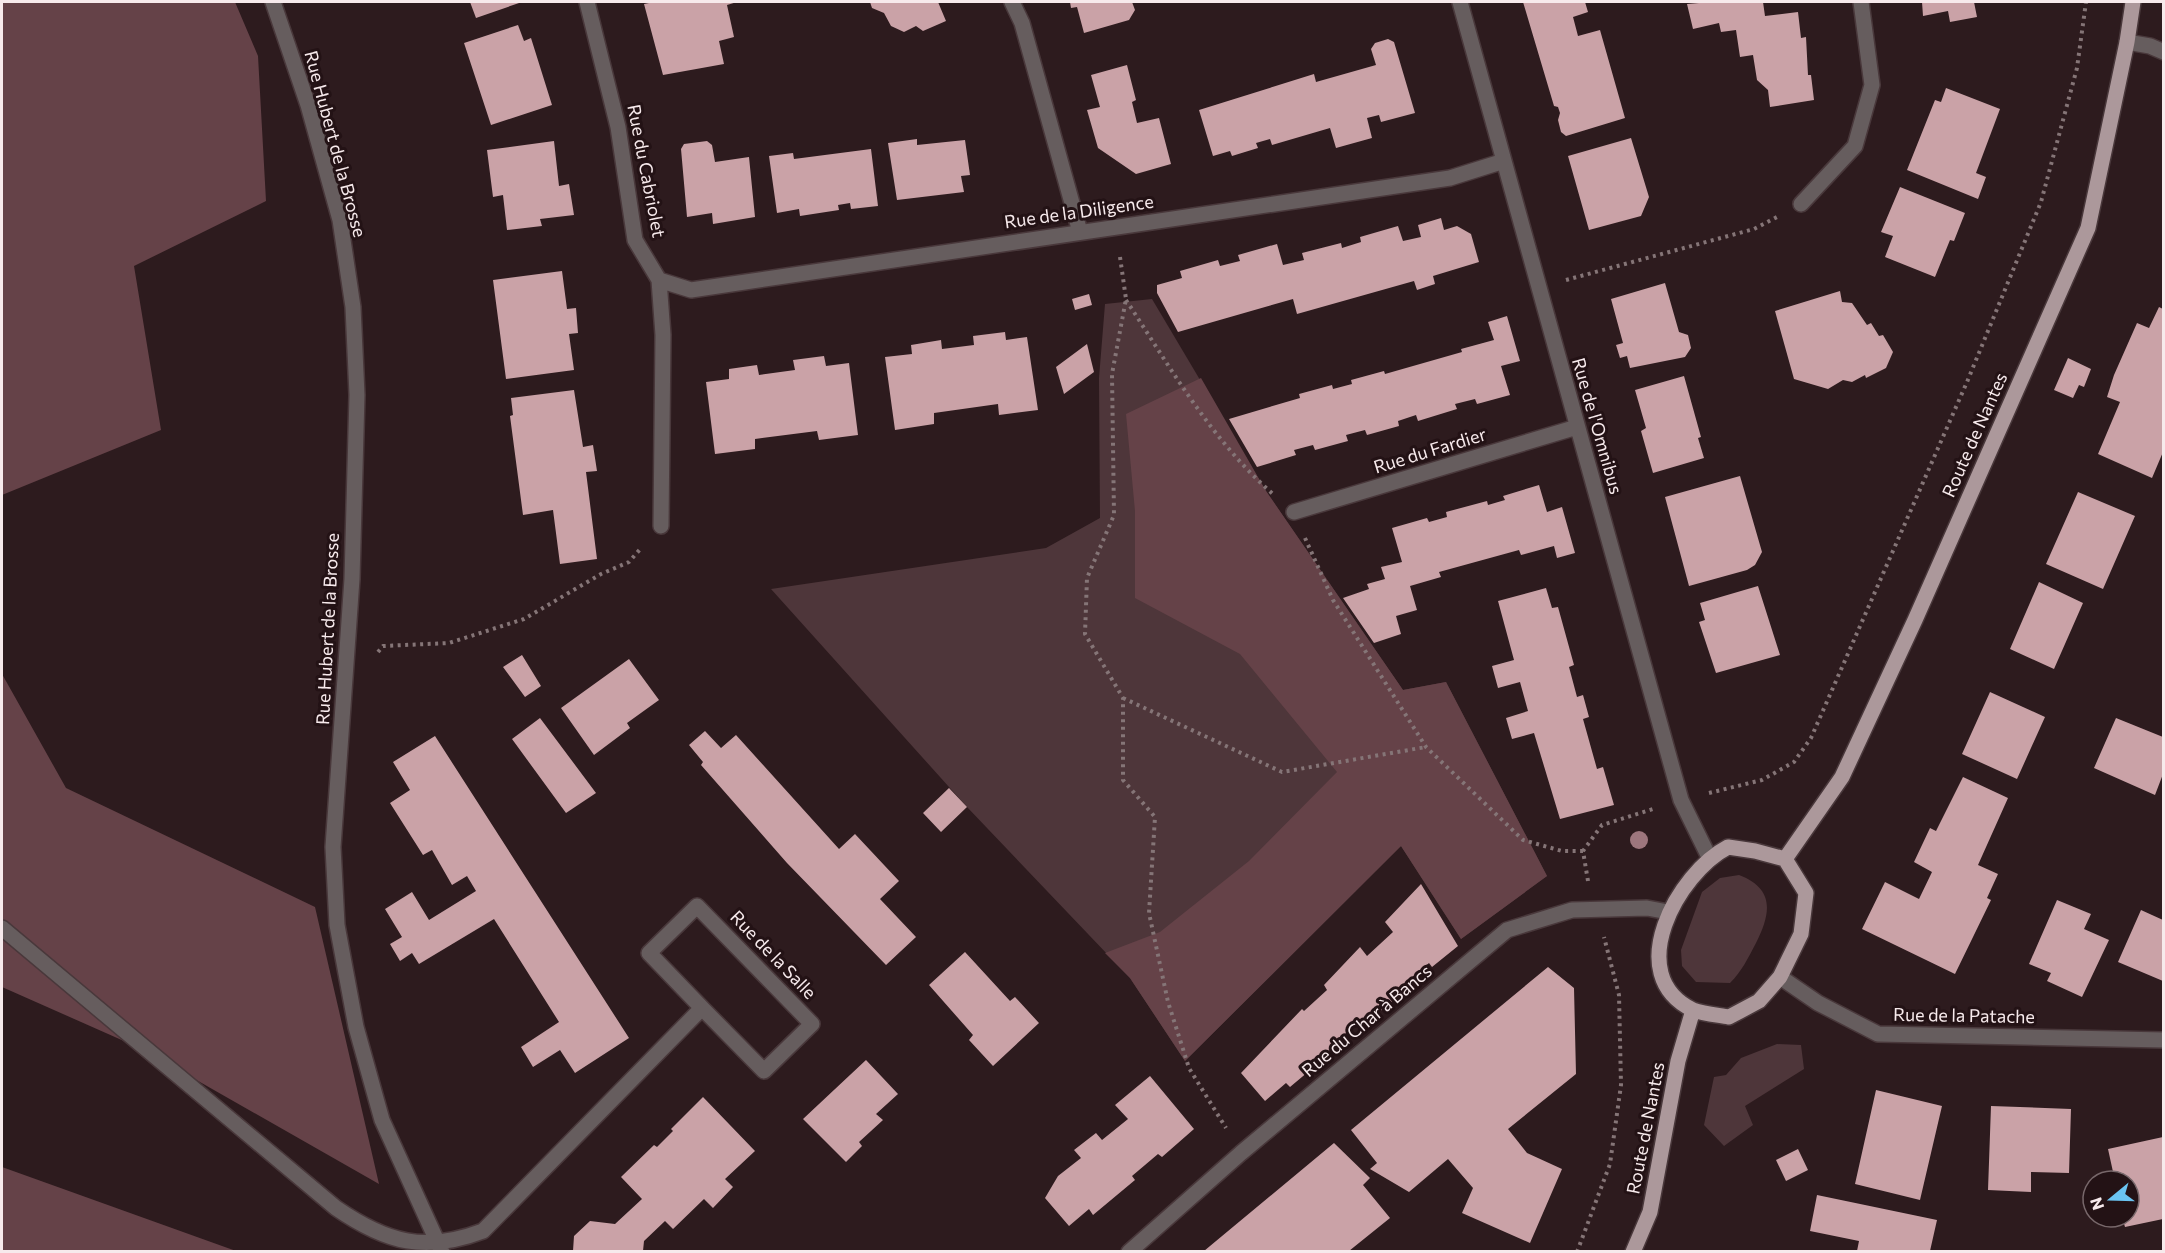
<svg xmlns="http://www.w3.org/2000/svg" width="2165" height="1253" font-family="Commissioner,sans-serif">
  <style>
    .green { fill: #4e363a }
    .forest { fill: #654248 }
    .building { fill: #caa2a7 }
    .lines { fill: none; stroke-linecap: round; stroke-linejoin: round }
    .minor-casing { stroke: #49383b; stroke-width: 18 }
    .major-casing { stroke: #49383b; stroke-width: 18 }
    .path { stroke: #857577; stroke-width: 4; stroke-dasharray: 3 4.5; stroke-linecap: butt }
    .minor { stroke: #665d5e; stroke-width: 15 }
    .major { stroke: #ac989b; stroke-width: 15 }
    .tree { fill: #9d767d }
    .labels { text-anchor: middle; stroke-width: 6; stroke-linejoin: round; paint-order: stroke }
    .street-label { font-size: 18px; fill: #f7eaec; stroke: #231215 }
  </style>
  <rect width="100%" height="100%" fill="#2d1b1e"/>
  <path class="green" d="M 1152,299 L 1266,491 L 1403,690 L 1446,682 L 1547,876 L 1461,939 L 1401,846 L 1185,1061 L 1130,978 L 967,807 L 771,589 L 1046,548 L 1100,518 L 1099,378 L 1105,304 Z
    M 1739,875 C 1775,889 1771,913 1756,943 C 1748,958 1742,971 1730,983 L 1696,982 L 1682,966 L 1681,950 L 1702,892 L 1720,878 Z
    M 1777,1044 L 1801,1045 L 1804,1069 L 1745,1106 L 1753,1125 L 1724,1146 L 1704,1125 L 1714,1077 L 1726,1075 L 1741,1058 Z"/>
  <path class="forest" d="M 2,2 L 235,2 L 258,56 L 266,201 L 134,266 L 161,430 L 2,495 Z
    M 1201,378 L 1266,491 L 1403,690 L 1446,682 L 1547,876 L 1461,939 L 1401,846 L 1185,1061 L 1130,978 L 1105,953 L 1160,932 L 1249,861 L 1337,772 L 1240,654 L 1135,598 L 1135,511 L 1126,414 Z
    M 2,674 L 66,788 L 315,907 L 379,1184 L 142,1049 L 2,987 Z
    M 2,1167 L 236,1251 L 2,1251 Z"/>
  <path class="building" d="M 470,2 L 522,2 L 476,18 Z
    M 654,2 L 737,2 L 727,5 L 734,37 L 719,41 L 724,64 L 663,75 L 644,4 Z
    M 870,2 L 938,2 L 946,21 L 923,31 L 916,26 L 904,32 L 891,26 L 884,13 L 872,8 Z
    M 1070,2 L 1132,2 L 1135,10 L 1129,20 L 1084,33 L 1077,7 L 1071,8 Z
    M 1523,2 L 1585,2 L 1588,12 L 1573,17 L 1578,36 L 1600,30 L 1625,118 L 1566,136 L 1561,132 L 1558,120 L 1560,113 L 1558,107 L 1554,106 Z
    M 1711,2 L 1763,2 L 1765,16 L 1798,12 L 1801,38 L 1806,37 L 1808,75 L 1811,75 L 1814,100 L 1770,107 L 1768,90 L 1757,80 L 1753,55 L 1740,57 L 1736,30 L 1721,32 L 1719,23 L 1693,29 L 1687,4 Z
    M 1922,2 L 1974,2 L 1977,17 L 1950,22 L 1948,11 L 1923,16 Z
    M 518,25 L 524,41 L 531,38 L 552,105 L 491,125 L 464,43 Z
    M 1388,39 L 1394,42 L 1415,113 L 1381,122 L 1379,115 L 1367,118 L 1372,138 L 1336,148 L 1330,128 L 1272,145 L 1270,139 L 1256,143 L 1258,148 L 1232,156 L 1230,151 L 1213,156 L 1199,110 L 1314,74 L 1316,82 L 1376,65 L 1371,49 L 1375,43 Z
    M 1127,65 L 1136,100 L 1132,102 L 1137,123 L 1159,118 L 1171,164 L 1136,174 L 1098,148 L 1087,110 L 1100,107 L 1091,75 Z
    M 1946,88 L 2000,109 L 1976,173 L 1986,177 L 1978,199 L 1907,170 L 1935,100 L 1941,102 Z
    M 1631,138 L 1649,197 L 1641,216 L 1589,230 L 1568,156 Z
    M 917,139 L 917,145 L 965,140 L 970,175 L 961,176 L 964,192 L 897,200 L 888,143 Z
    M 554,141 L 559,186 L 569,184 L 574,215 L 540,219 L 542,226 L 507,230 L 503,195 L 493,197 L 487,150 Z
    M 707,141 L 712,145 L 715,162 L 749,157 L 755,217 L 713,224 L 712,213 L 687,217 L 681,149 L 684,144 Z
    M 871,149 L 878,206 L 851,209 L 850,203 L 838,205 L 839,210 L 800,216 L 799,209 L 777,213 L 769,156 L 793,153 L 794,159 Z
    M 1900,187 L 1965,213 L 1954,241 L 1950,240 L 1935,277 L 1885,257 L 1893,236 L 1881,232 Z
    M 1441,218 L 1444,230 L 1457,226 L 1471,234 L 1479,262 L 1433,276 L 1435,284 L 1417,290 L 1414,281 L 1297,314 L 1293,299 L 1178,332 L 1157,293 L 1157,285 L 1182,278 L 1180,271 L 1218,260 L 1220,266 L 1240,261 L 1238,255 L 1266,247 L 1277,244 L 1283,265 L 1304,260 L 1302,253 L 1341,243 L 1342,248 L 1361,242 L 1360,237 L 1398,226 L 1403,241 L 1421,237 L 1418,225 Z
    M 562,271 L 567,309 L 576,308 L 578,333 L 569,334 L 574,370 L 506,379 L 493,280 Z
    M 1665,283 L 1679,332 L 1688,335 L 1691,348 L 1685,357 L 1630,368 L 1627,356 L 1620,358 L 1616,345 L 1623,343 L 1611,299 Z
    M 1840,291 L 1842,302 L 1852,303 L 1867,325 L 1871,323 L 1879,336 L 1883,335 L 1893,352 L 1886,368 L 1866,378 L 1865,375 L 1852,382 L 1843,380 L 1828,389 L 1794,379 L 1775,311 Z
    M 1089,294 L 1092,305 L 1075,310 L 1072,299 Z
    M 2159,307 L 2163,309 L 2163,452 L 2152,478 L 2098,454 L 2120,402 L 2107,397 L 2114,375 L 2137,323 L 2149,328 Z
    M 1507,316 L 1520,361 L 1501,366 L 1510,395 L 1477,404 L 1475,399 L 1455,404 L 1457,409 L 1418,421 L 1416,415 L 1398,421 L 1399,426 L 1367,435 L 1365,430 L 1346,435 L 1348,441 L 1315,450 L 1313,445 L 1294,450 L 1296,455 L 1257,467 L 1229,419 L 1300,398 L 1299,394 L 1332,385 L 1333,389 L 1352,384 L 1351,380 L 1384,371 L 1385,374 L 1462,352 L 1461,349 L 1494,340 L 1488,322 Z
    M 1005,332 L 1006,340 L 1027,337 L 1038,410 L 999,415 L 998,404 L 934,413 L 934,424 L 895,430 L 885,357 L 912,354 L 911,345 L 941,340 L 942,349 L 974,345 L 973,336 Z
    M 1087,344 L 1094,372 L 1064,394 L 1056,367 Z
    M 824,356 L 826,366 L 849,363 L 858,435 L 819,440 L 817,431 L 755,439 L 755,449 L 715,454 L 706,382 L 729,379 L 729,369 L 757,365 L 759,375 L 795,370 L 793,360 Z
    M 2068,358 L 2091,369 L 2084,387 L 2079,385 L 2073,398 L 2054,390 Z
    M 1684,376 L 1701,437 L 1698,438 L 1704,458 L 1653,473 L 1641,431 L 1646,428 L 1635,390 Z
    M 574,390 L 583,447 L 593,445 L 597,471 L 586,472 L 597,559 L 560,564 L 553,510 L 523,515 L 510,416 L 513,415 L 511,398 Z
    M 1740,476 L 1762,552 L 1755,565 L 1747,570 L 1689,586 L 1665,497 Z
    M 1539,485 L 1547,512 L 1562,507 L 1575,553 L 1557,558 L 1554,546 L 1521,555 L 1519,550 L 1439,572 L 1441,577 L 1410,586 L 1417,610 L 1396,616 L 1401,634 L 1374,643 L 1343,598 L 1369,589 L 1367,584 L 1385,579 L 1381,567 L 1402,562 L 1392,528 L 1427,518 L 1429,522 L 1447,517 L 1446,512 L 1487,501 L 1488,505 L 1505,500 L 1503,496 Z
    M 2078,492 L 2135,516 L 2103,589 L 2046,564 Z
    M 2039,582 L 2083,603 L 2054,669 L 2010,649 Z
    M 1758,586 L 1780,655 L 1716,673 L 1699,622 L 1705,620 L 1700,603 Z
    M 1546,588 L 1552,608 L 1558,607 L 1574,665 L 1569,667 L 1577,697 L 1583,695 L 1589,717 L 1583,719 L 1597,769 L 1603,767 L 1614,805 L 1560,819 L 1534,733 L 1512,739 L 1506,718 L 1528,711 L 1520,682 L 1498,688 L 1492,666 L 1514,660 L 1498,601 Z
    M 522,655 L 541,686 L 525,697 L 503,667 Z
    M 629,659 L 659,700 L 627,723 L 630,728 L 594,755 L 561,708 Z
    M 1990,692 L 2045,717 L 2017,779 L 1962,754 Z
    M 540,718 L 596,793 L 566,813 L 512,739 Z
    M 2116,718 L 2163,737 L 2163,774 L 2155,795 L 2094,768 Z
    M 705,731 L 721,748 L 736,735 L 839,849 L 855,834 L 899,881 L 880,899 L 916,937 L 886,965 L 787,863 L 701,765 L 703,762 L 689,745 Z
    M 435,736 L 629,1038 L 575,1073 L 560,1050 L 533,1067 L 521,1047 L 559,1022 L 494,919 L 419,964 L 412,953 L 400,961 L 390,944 L 402,937 L 385,909 L 412,892 L 429,920 L 476,891 L 467,876 L 452,885 L 432,850 L 423,855 L 390,803 L 410,790 L 393,762 Z
    M 1963,777 L 2008,798 L 1978,865 L 1998,874 L 1987,898 L 1991,900 L 1955,974 L 1862,929 L 1885,882 L 1919,899 L 1932,872 L 1914,862 L 1930,828 L 1936,831 Z
    M 949,788 L 967,807 L 941,832 L 923,813 Z
    M 1421,884 L 1458,946 L 1432,967 L 1429,963 L 1397,990 L 1401,994 L 1365,1024 L 1361,1020 L 1330,1047 L 1333,1051 L 1290,1087 L 1286,1083 L 1265,1101 L 1241,1073 L 1302,1009 L 1304,1011 L 1327,990 L 1324,985 L 1360,947 L 1367,956 L 1393,932 L 1385,922 Z
    M 2057,900 L 2091,914 L 2084,929 L 2109,940 L 2082,997 L 2047,981 L 2051,973 L 2029,964 Z
    M 2141,910 L 2163,920 L 2163,981 L 2118,962 Z
    M 965,952 L 1010,1001 L 1015,997 L 1039,1023 L 993,1066 L 969,1040 L 973,1035 L 929,985 Z
    M 1548,967 L 1574,988 L 1576,1074 L 1508,1129 L 1527,1153 L 1562,1169 L 1530,1243 L 1462,1213 L 1473,1188 L 1448,1159 L 1409,1192 L 1370,1169 L 1377,1163 L 1351,1130 Z
    M 866,1060 L 898,1094 L 876,1114 L 883,1120 L 859,1142 L 862,1146 L 846,1162 L 803,1119 Z
    M 1150,1076 L 1194,1129 L 1162,1157 L 1158,1154 L 1132,1176 L 1135,1180 L 1093,1215 L 1089,1209 L 1069,1226 L 1045,1198 L 1058,1176 L 1081,1158 L 1074,1150 L 1096,1133 L 1102,1140 L 1128,1119 L 1115,1105 Z
    M 1876,1090 L 1942,1106 L 1920,1200 L 1855,1184 Z
    M 703,1097 L 755,1151 L 725,1179 L 733,1187 L 713,1208 L 704,1199 L 673,1229 L 665,1221 L 644,1241 L 643,1251 L 573,1251 L 574,1236 L 590,1221 L 615,1224 L 642,1199 L 621,1177 L 654,1145 L 657,1147 L 673,1131 L 671,1129 Z
    M 1991,1106 L 2071,1109 L 2069,1173 L 2031,1172 L 2031,1192 L 1988,1190 Z
    M 2163,1137 L 2163,1219 L 2125,1227 L 2122,1217 L 2129,1217 L 2129,1181 L 2115,1181 L 2108,1149 Z
    M 1334,1143 L 1370,1178 L 1363,1185 L 1390,1218 L 1349,1251 L 1204,1251 Z
    M 1798,1149 L 1808,1170 L 1786,1181 L 1776,1160 Z
    M 1817,1195 L 1937,1220 L 1930,1251 L 1857,1251 L 1859,1241 L 1810,1231 Z"/>
  <g class="lines">
    <g class="minor-casing">
      <path id="minor" d="M 273,2 L 308,105 L 340,220 L 353,307 L 357,395 L 352,579 L 333,847 L 337,925 L 356,1027 L 382,1120 L 442,1252
        M 587,2 L 618,127 L 635,240 L 659,280 L 663,335 L 661,526
        M 1012,2 L 1022,23 L 1080,232
        M 1460,2 L 1681,800 L 1709,857
        M 2127,42 L 2150,46 L 2164,52
        M 1801,204 L 1855,146 L 1872,85 L 1861,2
        M 659,280 L 691,290 L 1450,178 L 1504,161
        M 1294,512 L 1577,427
        M 2,928 L 336,1208 C 387,1243 425,1253 483,1231 L 702,1008 L 764,1071 L 812,1024 L 697,906 L 649,953 L 702,1008
        M 1780,977 L 1818,1003 L 1878,1034 L 2164,1040
        M 1129,1252 L 1241,1153 L 1507,930 L 1572,910 L 1647,908 L 1668,912"/>
    </g>
    <g class="major-casing">
      <path id="major" d="M 1728,847 L 1755,851 L 1785,859 L 1806,893 L 1801,934 L 1780,977 L 1759,1001 L 1729,1017 C 1718,1015 1704,1014 1693,1010 C 1621,975 1678,873 1728,847 Z
        M 1785,859 L 1842,777 L 1915,620 L 2088,228 L 2127,42 L 2133,2
        M 1633,1252 L 1650,1212 L 1678,1061 L 1693,1010"/>
    </g>
    <path class="path" d="M 1120,257 L 1126,299 L 1112,374 L 1114,515 L 1087,578 L 1085,634 L 1123,698 L 1123,780 L 1155,817 L 1149,913 L 1168,1002 L 1189,1068 L 1226,1128
      M 1566,280 L 1754,229 L 1777,217
      M 1126,300 C 1170,367 1212,441 1273,494
      M 1305,538 L 1333,600 L 1426,747 L 1523,840 L 1562,851 L 1583,851
      M 378,652 L 383,646 L 449,643 L 524,619 L 601,574 L 629,562 L 642,547
      M 1123,698 L 1282,772 L 1426,747
      M 1709,793 L 1762,780 L 1794,762 L 1811,738 L 1967,382 L 2041,202 L 2077,68 L 2086,2
      M 1588,881 L 1583,851 L 1602,825 L 1653,809
      M 1577,1252 L 1610,1164 L 1621,1085 L 1619,995 L 1604,937"/>
    <use href="#minor" class="minor"/>
    <use href="#major" class="major"/>
  </g>
  <circle class="tree" cx="1639" cy="840" r="9"/>
  <g class="labels">
    <g class="street-label">
      <text transform="translate(335 144) rotate(75)" y="6">Rue Hubert de la Brosse</text>
      <text transform="translate(646 171) rotate(79)" y="6">Rue du Cabriolet</text>
      <text transform="translate(1079 212) rotate(-8)" y="6">Rue de la Diligence</text>
      <text transform="translate(1597 426) rotate(74)" y="6">Rue de l'Omnibus</text>
      <text transform="translate(1975 435) rotate(-66)" y="6">Route de Nantes</text>
      <text transform="translate(1430 451) rotate(-17)" y="6">Rue du Fardier</text>
      <text transform="translate(328 629) rotate(-87)" y="6">Rue Hubert de la Brosse</text>
      <text transform="translate(773 955) rotate(46)" y="6">Rue de la Salle</text>
      <text transform="translate(1964 1016) rotate(1)" y="6">Rue de la Patache</text>
      <text transform="translate(1367 1021) rotate(-40)" y="6">Rue du Char à Bancs</text>
      <text transform="translate(1646 1128) rotate(-79)" y="6">Route de Nantes</text>
    </g>
  </g>
  <rect width="2165" height="1253" fill="none" stroke="#f7eaec" stroke-width="6"/>
  <g transform="translate(2111 1199) rotate(251)"><circle r="28" fill="#231215" stroke="#78686b" stroke-width="1.5"/>
  <path d="M0-4.5L10 22L0 15L-10 22Z" fill="#6ac3f1"/>
  <text y="-9" font-size="16" font-weight="bold" text-anchor="middle" fill="#f7eaec">N</text>
  </g>
</svg>
